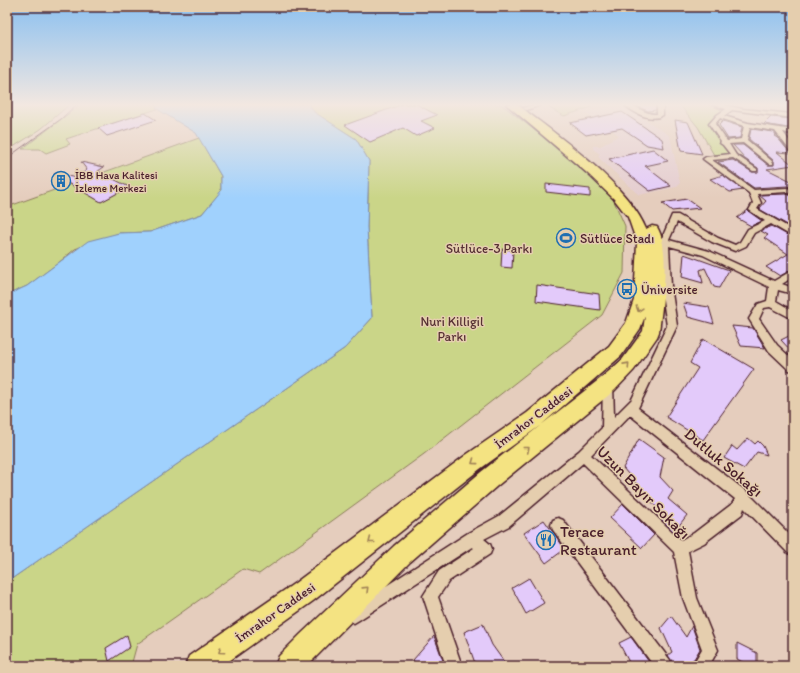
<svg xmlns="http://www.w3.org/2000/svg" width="800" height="673" font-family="Itim,sans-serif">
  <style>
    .built { fill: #e4cccf }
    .green { fill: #cad588; stroke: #8a7a5a }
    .water { fill: #a0d1fd; stroke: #7e8aa9 }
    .building { fill: #e3cafa; stroke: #4a1f2b }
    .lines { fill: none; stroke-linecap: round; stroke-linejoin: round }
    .minor-casing { stroke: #4a1f2b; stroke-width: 3 }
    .primary-casing { stroke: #4a1f2b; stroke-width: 3 }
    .minor { fill: #e5ceae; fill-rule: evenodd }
    .primary { fill: #f4e382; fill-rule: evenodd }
    .tram { stroke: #4a1f2b; stroke-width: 1 }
    .oneway { stroke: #9f8156 }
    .labels { text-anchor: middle; stroke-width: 3; stroke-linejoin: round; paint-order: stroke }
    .far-poi-label { font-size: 11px; fill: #4a1f2b; stroke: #e5ceae; text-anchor: start }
    .poi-label { font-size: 13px; fill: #4a1f2b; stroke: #e5ceae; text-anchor: start }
    .park-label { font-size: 13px; fill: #573134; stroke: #e5ceae }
    .street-label { font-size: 13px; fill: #4a1f2b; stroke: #e5ceae }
    .near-street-label { font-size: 16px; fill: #4a1f2b; stroke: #e5ceae }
    .near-poi-label { font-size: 16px; fill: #4a1f2b; stroke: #e5ceae; text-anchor: start }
  </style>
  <rect width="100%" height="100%" fill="#e5cdbd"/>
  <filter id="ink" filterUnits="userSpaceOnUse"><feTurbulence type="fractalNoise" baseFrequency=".025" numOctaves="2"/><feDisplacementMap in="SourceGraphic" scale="8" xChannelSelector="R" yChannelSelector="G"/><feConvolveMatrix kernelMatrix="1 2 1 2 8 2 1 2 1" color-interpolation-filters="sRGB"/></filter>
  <g filter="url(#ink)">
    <path class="built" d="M 622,104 L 670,136 L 680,183 L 676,187 L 639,195 L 600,159 L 598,156 L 600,154 L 593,149 L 593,146 L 601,146 L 619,135 L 585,112 Z"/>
    <path class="green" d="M 7,104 L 70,104 L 41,129 L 7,151 Z
      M 79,104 L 156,104 L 157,109 L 66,139 L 70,144 L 46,153 L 40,149 L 22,149 L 76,108 Z
      M 309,104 L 501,104 L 578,164 L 613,199 L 625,226 L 624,273 L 602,315 L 424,454 L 259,574 L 243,569 L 137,644 L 131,666 L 7,666 L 7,582 L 345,348 L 372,318 L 367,227 L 369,161 L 356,139 L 314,112 Z
      M 552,104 L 585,104 L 592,107 L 564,116 L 546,106 Z
      M 679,104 L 708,104 L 724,111 L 711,124 L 730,155 L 714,155 L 698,127 Z
      M 199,138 L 221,176 L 221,192 L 202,214 L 150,232 L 119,233 L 75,249 L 57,264 L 27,286 L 7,295 L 7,207 Z"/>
    <path class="water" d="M 156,104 L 309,104 L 314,112 L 356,139 L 369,161 L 367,227 L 372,318 L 345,348 L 7,582 L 7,295 L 27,286 L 88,241 L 119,233 L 150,232 L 202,214 L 221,191 L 221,176 L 196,133 L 157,109 Z"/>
    <path class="building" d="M 403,104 L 416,104 L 437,115 L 421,121 L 435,128 L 416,136 L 403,128 L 370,142 L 345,125 Z
      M 632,104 L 656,104 L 656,110 L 648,111 Z
      M 622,112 L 662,139 L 664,148 L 647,145 L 622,128 L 586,135 L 570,123 Z
      M 145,113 L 156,120 L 107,136 L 98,128 Z
      M 771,117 L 793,119 L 793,125 L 788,128 L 764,124 Z
      M 675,120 L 688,122 L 702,154 L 681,151 Z
      M 723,121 L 742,127 L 740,138 L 728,139 L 719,125 Z
      M 751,129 L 774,132 L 776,135 L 775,136 L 777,137 L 790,153 L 777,152 L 793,165 L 767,169 L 793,182 L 793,188 L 787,186 L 754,188 L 718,162 L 733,160 L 752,172 L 758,172 L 758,168 L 742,157 L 744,157 L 733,145 L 743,145 L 768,165 L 774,165 L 774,161 L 749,139 Z
      M 653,149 L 668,161 L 645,166 L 671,186 L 650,191 L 609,159 Z
      M 81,162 L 104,167 L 98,171 L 129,187 L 101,202 L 54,175 L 55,173 L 76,178 L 87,170 Z
      M 723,175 L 743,190 L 730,192 L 710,179 Z
      M 546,184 L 590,189 L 590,197 L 546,192 Z
      M 786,194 L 793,196 L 793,228 L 759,209 L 766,201 L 759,195 Z
      M 687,199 L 700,208 L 672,211 L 662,203 Z
      M 748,210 L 748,211 L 762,221 L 751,226 L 737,218 Z
      M 771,226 L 793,238 L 793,269 L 780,276 L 766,267 L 788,254 L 764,238 L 768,235 L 761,231 Z
      M 502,249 L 513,250 L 512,268 L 501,267 Z
      M 684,254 L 729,270 L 719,288 L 714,287 L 705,268 L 700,270 L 703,283 L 682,277 Z
      M 537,285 L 599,294 L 600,310 L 536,301 Z
      M 683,303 L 709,307 L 714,324 L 688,317 Z
      M 732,326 L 753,328 L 765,348 L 741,346 Z
      M 793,334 L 793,353 L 781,340 Z
      M 703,339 L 754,369 L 703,440 L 666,417 L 698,368 L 690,363 Z
      M 748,438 L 755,444 L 758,441 L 763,446 L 767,455 L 757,452 L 744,469 L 724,458 L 732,446 L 737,450 Z
      M 639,439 L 664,457 L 660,477 L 673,491 L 668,499 L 687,515 L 674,532 L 660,518 L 663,515 L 623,468 Z
      M 623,504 L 654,535 L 642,548 L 610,518 Z
      M 544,520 L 565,549 L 546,563 L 524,533 Z
      M 529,578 L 544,603 L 526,614 L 512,588 Z
      M 671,616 L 686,637 L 692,626 L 700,649 L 694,659 L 682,666 L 673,666 L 668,655 L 672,652 L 661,628 Z
      M 483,624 L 492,645 L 507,666 L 476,666 L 464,632 Z
      M 127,635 L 130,647 L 109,661 L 106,648 Z
      M 434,636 L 444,663 L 441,666 L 417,666 L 413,660 Z
      M 631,637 L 649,662 L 640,666 L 631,666 L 619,643 Z
      M 737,643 L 757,653 L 757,666 L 750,666 L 737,659 Z"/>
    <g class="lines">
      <g class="minor-casing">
        <path id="minor" d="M 536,104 L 544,104 L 526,110 L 523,108 Z
          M 623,104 C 635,103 643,114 655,114 L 657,114 L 657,104 L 663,104 L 663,115 C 651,123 633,112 623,104 Z
          M 712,104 L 720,104 L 743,109 L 793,114 L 793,118 L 732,110 L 724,116 L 748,123 L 793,130 L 793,134 L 783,132 L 793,146 L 793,153 L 791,152 L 775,131 L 750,127 L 747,140 L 773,162 L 773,164 L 769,164 L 743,143 L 729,144 L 736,155 L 757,169 L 757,171 L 753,171 L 733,158 L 712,160 L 754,190 L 787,188 L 793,190 L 793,195 L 786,192 L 757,194 L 761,203 L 757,209 L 793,230 L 793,237 L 771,224 L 754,233 L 746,246 L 735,251 L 712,242 L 677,222 L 669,240 L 709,251 L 774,281 L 793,270 L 793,277 L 782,284 L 793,288 L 793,294 L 778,290 L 776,301 L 793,311 L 793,319 L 770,307 L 764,308 L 759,319 L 777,345 L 793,360 L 793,371 L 789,370 L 769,351 L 749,319 L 758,304 L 767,301 L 769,287 L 703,255 L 669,246 L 671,286 L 677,326 L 638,408 L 747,492 L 793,538 L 793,555 L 788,553 L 744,508 L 742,514 L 704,543 L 688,551 L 697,598 L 718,650 L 709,666 L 692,666 L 702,649 L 683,598 L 674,552 L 583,463 L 509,526 L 484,539 L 490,544 L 492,549 L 490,554 L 449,581 L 438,597 L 462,666 L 446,666 L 423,596 L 439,571 L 474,548 L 472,547 L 359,620 L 354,623 L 349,620 L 346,615 L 349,610 L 468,533 L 499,516 L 579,451 L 602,428 L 603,384 L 604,381 L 608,379 L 612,381 L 613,384 L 614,417 L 632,399 L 667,326 L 661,286 L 661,243 L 655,240 L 659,237 L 662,238 L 672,215 L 678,215 L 718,238 L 735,245 L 740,242 L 748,229 L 765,221 L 749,210 L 753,203 L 749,193 L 703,159 L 706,157 L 730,154 L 723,145 L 720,143 L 721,142 L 709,124 L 717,115 L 726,109 ZM 720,118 L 744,126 L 741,139 L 727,141 L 715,124 ZM 630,415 L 735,499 L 732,504 L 694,533 L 681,540 L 591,455 Z
          M 558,518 L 563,520 L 670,660 L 672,666 L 654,666 L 553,530 L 551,525 L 553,520 Z"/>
      </g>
      <g class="primary-casing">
        <path id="primary" d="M 506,104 L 517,104 C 555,134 628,184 646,229 L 652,226 L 657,227 C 671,249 662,307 659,332 L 657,337 L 634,370 L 615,390 L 497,486 L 410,562 L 307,666 L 275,666 L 279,656 L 301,634 L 394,546 L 481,472 L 601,378 L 622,360 L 643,331 L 645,316 L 640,329 L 621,356 L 541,425 L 480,469 L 313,601 L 222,666 L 185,666 L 189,656 L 295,583 L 466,455 L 527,413 L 609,346 L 626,323 L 634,300 L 637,243 L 628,217 L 614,199 L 587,173 Z"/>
      </g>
      <use href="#minor" class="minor"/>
      <use href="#primary" class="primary"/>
      <path class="tram" d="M 7,158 L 61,119 L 77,104"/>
    </g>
    <defs><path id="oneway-chevron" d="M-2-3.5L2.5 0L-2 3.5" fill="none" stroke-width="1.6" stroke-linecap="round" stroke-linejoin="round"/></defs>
    <g class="oneway">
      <use href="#oneway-chevron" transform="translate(639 309) rotate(108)"/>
      <use href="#oneway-chevron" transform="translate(627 365) rotate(-48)"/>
      <use href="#oneway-chevron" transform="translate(527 449) rotate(-39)"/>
      <use href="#oneway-chevron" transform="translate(474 462) rotate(144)"/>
      <use href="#oneway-chevron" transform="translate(371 541) rotate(142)"/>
      <use href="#oneway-chevron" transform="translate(366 589) rotate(-44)"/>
      <use href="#oneway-chevron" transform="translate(221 651) rotate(145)"/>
    </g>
  </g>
  <linearGradient id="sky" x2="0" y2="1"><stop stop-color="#8bc0f0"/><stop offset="0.53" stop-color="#f3e8e1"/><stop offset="1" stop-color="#f3e8e1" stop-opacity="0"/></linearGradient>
  <rect width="800" height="198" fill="url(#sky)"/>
  <defs>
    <g id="building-ring" transform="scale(1)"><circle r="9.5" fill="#e5ceae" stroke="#1f6fb2" stroke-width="1.5"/><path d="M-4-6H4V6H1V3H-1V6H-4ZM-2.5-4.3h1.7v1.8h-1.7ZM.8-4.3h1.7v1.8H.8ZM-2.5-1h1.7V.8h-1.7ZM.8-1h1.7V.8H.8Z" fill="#1f6fb2"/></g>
    <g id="stadium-ring" transform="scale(1)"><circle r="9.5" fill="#e5ceae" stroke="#1f6fb2" stroke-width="1.5"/><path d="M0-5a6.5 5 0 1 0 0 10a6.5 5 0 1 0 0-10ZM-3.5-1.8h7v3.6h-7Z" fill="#1f6fb2"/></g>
    <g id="bus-ring" transform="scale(1)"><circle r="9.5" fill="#e5ceae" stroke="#1f6fb2" stroke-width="1.5"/><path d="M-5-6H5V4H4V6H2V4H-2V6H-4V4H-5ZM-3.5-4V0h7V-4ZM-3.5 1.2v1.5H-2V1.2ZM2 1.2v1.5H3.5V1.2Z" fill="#1f6fb2"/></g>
    <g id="restaurant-ring" transform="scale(1)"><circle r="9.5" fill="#e5ceae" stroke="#1f6fb2" stroke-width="1.5"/><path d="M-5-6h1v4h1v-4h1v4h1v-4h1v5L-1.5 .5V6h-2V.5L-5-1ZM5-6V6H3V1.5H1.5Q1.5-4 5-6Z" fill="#1f6fb2"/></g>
  </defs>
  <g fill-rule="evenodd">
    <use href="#building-ring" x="61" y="181"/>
    <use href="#stadium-ring" x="566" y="238"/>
    <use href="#bus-ring" x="627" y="289"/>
    <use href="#restaurant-ring" x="546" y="540"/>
  </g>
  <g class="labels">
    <g class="far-poi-label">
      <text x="75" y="179">İBB Hava Kalitesi<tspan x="75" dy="13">İzleme Merkezi</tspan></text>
    </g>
    <g class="poi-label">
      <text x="580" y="243">Sütlüce Stadı</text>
      <text x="641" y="294">Üniversite</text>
    </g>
    <g class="park-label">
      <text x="489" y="253">Sütlüce-3 Parkı</text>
      <text x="452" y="326">Nuri Killigil<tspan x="452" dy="15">Parkı</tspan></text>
    </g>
    <g class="street-label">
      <text transform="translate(533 417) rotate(-37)" y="5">İmrahor Caddesi</text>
      <text transform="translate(275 612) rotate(-35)" y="5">İmrahor Caddesi</text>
    </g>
    <g class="near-street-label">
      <text transform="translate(724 462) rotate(40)" y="6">Dutluk Sokağı</text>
      <text transform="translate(644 492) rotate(45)" y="6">Uzun Bayır Sokağı</text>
    </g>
    <g class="near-poi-label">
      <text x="560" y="537">Terace<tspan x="560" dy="18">Restaurant</tspan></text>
    </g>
  </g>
  <rect width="800" height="673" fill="none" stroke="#e5ceae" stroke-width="24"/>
  <rect x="12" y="12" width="776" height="649" fill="none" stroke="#4a1f2b" stroke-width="1.5" filter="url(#ink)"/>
</svg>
